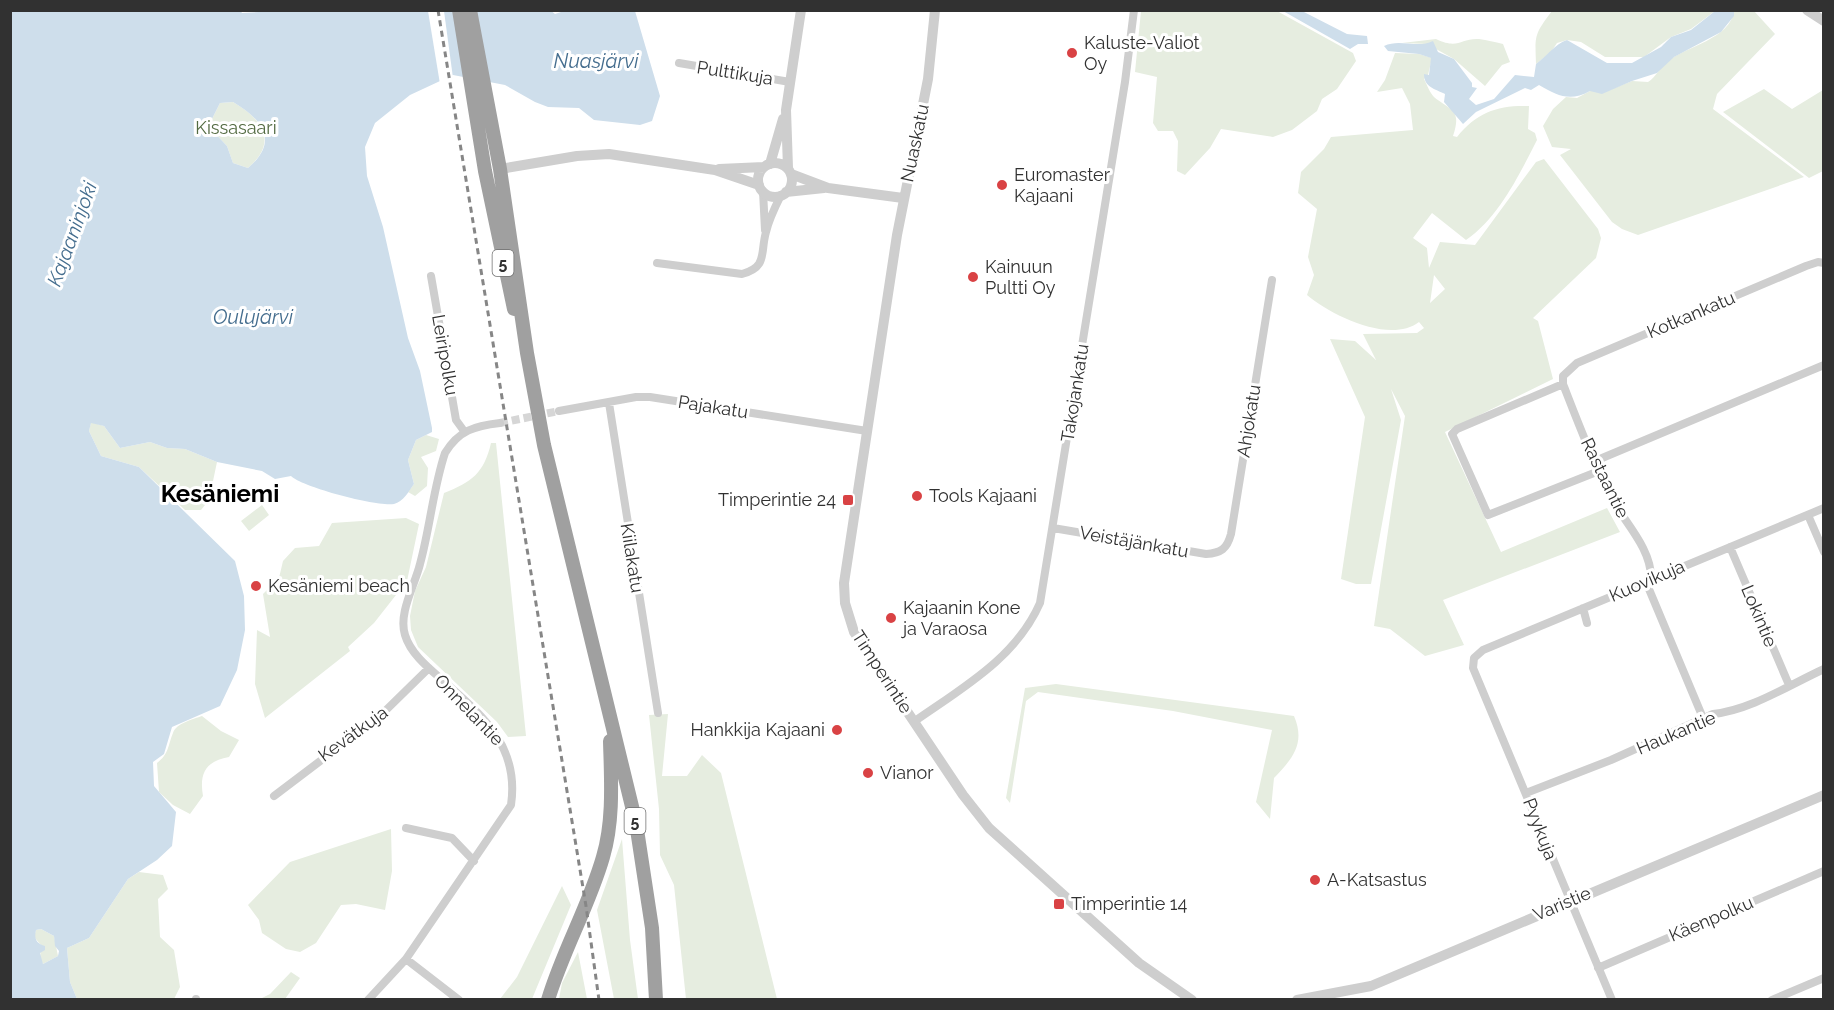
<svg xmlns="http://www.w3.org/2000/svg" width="1834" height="1010" font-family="Raleway,sans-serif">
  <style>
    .green { fill: #e6ede0; fill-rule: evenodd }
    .water { fill: #cedeeb; fill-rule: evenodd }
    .pier { fill: #fff }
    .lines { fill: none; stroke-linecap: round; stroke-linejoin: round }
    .minor-tunnel { stroke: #d6d6d6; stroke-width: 8; stroke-dasharray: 8 4; stroke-linecap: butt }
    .minor { stroke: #cecece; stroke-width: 8 }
    .tertiary { stroke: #cecece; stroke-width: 10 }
    .trunk { stroke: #a0a0a0; stroke-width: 14 }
    .rail { stroke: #868686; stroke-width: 3; stroke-dasharray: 6 4.5; stroke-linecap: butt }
    .poi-dot { fill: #d94244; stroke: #fff; stroke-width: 2 }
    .labels { text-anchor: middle; stroke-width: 6; stroke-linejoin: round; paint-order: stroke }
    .shield { fill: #fff; stroke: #6f6f6f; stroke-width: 1.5 }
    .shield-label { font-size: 16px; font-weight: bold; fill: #313131 }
    .poi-label { font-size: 18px; fill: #313131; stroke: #fff; text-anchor: start }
    .street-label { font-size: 18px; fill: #313131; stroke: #fff }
    .park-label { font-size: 18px; fill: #526a41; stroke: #fff }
    .water-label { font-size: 20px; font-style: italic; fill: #446d8e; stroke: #fff }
    .district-label { font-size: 24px; font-weight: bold; fill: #000; stroke: #fff }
  </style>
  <rect width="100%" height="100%" fill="#fff"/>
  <path class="green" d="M 1141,11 L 1277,11 L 1353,53 L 1356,61 L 1337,89 L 1322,99 L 1317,111 L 1292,130 L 1273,137 L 1221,129 L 1210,148 L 1185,175 L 1177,171 L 1178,141 L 1173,131 L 1158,131 L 1153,123 L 1157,77 L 1135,72 Z
    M 1552,11 L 1715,11 L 1691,29 L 1671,37 L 1644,57 L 1605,57 L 1581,42 L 1567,40 L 1557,43 L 1551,52 L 1536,64 C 1535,35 1534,35 1552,11 Z
    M 1734,11 L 1754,11 L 1775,34 L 1717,94 L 1713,109 L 1804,177 L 1638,235 L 1622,229 L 1612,222 L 1560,155 L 1571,149 L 1552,147 L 1543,126 L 1553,109 L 1566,97 L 1577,98 L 1590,91 L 1607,91 L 1632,81 L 1648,82 C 1656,77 1660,67 1668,61 C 1687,46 1730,39 1734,11 Z
    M 1436,39 C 1459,50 1460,38 1479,39 C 1487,40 1495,42 1503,44 L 1510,62 L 1502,65 L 1485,86 L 1454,59 L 1427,44 L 1402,43 Z
    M 1395,53 L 1419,54 L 1432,58 L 1428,75 L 1424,79 C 1427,85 1430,93 1434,97 C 1451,111 1462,109 1453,136 L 1457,137 C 1477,112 1498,105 1529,106 L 1528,129 L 1535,133 L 1537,140 C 1519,175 1499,217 1466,240 L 1432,213 L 1413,238 L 1427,248 L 1429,268 L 1440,242 L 1475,245 L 1536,162 L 1544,159 L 1598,229 L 1601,238 L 1596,258 L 1533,318 L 1538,321 L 1553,379 L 1445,432 L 1501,552 L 1607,508 L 1620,532 L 1443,600 L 1464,645 L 1425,656 L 1390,629 L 1374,626 L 1405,416 L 1391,389 L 1401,420 L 1371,584 L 1356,584 L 1341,579 L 1365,417 L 1330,339 L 1355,341 L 1376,360 L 1363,334 L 1417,333 L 1424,328 L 1419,322 C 1390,344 1332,316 1307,295 L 1314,275 L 1308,257 L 1317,209 L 1298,193 L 1301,172 L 1324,149 L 1331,137 L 1413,130 L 1410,104 L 1402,88 L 1377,92 L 1385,80 ZM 1434,275 L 1445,289 L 1430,303 Z
    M 1764,89 L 1792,109 L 1823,90 L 1823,171 L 1809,178 L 1723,112 Z
    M 233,102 C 262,119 279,141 248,168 L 233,163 L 227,146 L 212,130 L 211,121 L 220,103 Z
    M 91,422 L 104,426 L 120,448 L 150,442 L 167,448 L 185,449 L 217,462 L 209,500 L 201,510 L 185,510 L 139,467 L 101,456 L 89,431 Z
    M 426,435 L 439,439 L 436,451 L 421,457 L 428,468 L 427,486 L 415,496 L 408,492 L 414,484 L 408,460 L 416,440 Z
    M 491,443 L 496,443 L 526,736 L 508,737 L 497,722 L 418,647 L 411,630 L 410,616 L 415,591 L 426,567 L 444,493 C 472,482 484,473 491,443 Z
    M 262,505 L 269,515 L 249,531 L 241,521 Z
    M 406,518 L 419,524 L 407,581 L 374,623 L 348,647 L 350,651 L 265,718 L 255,684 L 257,630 L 270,637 L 263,594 L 279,578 L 283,561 L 295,548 L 319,546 L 332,523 Z
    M 1056,684 L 1294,716 C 1306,744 1292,759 1274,778 L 1270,819 L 1256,802 L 1272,730 L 1173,711 L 1038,692 L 1026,701 L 1010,803 L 1006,798 L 1025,688 Z
    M 668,714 L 662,776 L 687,776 L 702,755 L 721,773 L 777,999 L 686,999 L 674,885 L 660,855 L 659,809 L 649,715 Z
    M 202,716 L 221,731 L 239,740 L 229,757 C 206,761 199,773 203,796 L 190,814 L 173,805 L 159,792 L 157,763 C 169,754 168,745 173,733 C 176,723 194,719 202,716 Z
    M 391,829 L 392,871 L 385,910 L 356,904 L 341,905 L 316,943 L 300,952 L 286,949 L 262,933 L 259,920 L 248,905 L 290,862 Z
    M 622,839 L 630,940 L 638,999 L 614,999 L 597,910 Z
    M 139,872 L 163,875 L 168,889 L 158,899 L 160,937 L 174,950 L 180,987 L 174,999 L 77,999 L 70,982 L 67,948 L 89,938 L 128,879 Z
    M 562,886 L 571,905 L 532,999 L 500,999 L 517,977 Z
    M 41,929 L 54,936 L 58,956 L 43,964 L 40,959 L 41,945 L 34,937 L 36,930 Z
    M 578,952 L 587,999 L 559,999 L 562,983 Z
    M 291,972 L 300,978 L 285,999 L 260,999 L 270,994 Z"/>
  <path class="water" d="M 240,10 L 242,13 L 298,10 L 550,10 L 555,14 L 567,10 L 635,11 L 660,96 L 652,121 L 640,125 L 594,120 L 579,108 L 548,107 L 535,102 L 505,85 L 453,75 L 410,95 L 375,123 L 365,147 L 367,176 L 383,227 L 408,338 L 420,371 L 432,428 L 432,432 L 416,440 L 408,460 L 414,484 C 409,491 403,502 394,504 C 377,507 302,487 291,476 L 275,479 L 262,471 L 217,462 L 185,449 L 167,448 L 150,442 L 120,448 L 104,426 L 91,423 L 89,431 L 101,456 L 139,467 L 235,561 L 244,596 L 245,630 L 237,670 L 220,706 L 172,727 L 164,754 L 153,762 L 154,786 L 176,812 L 172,846 L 157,860 L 128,879 L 89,938 L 67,948 L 70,982 L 77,999 L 11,999 L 10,11 ZM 233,102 C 262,119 280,141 248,168 L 233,163 L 227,146 L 212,130 L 211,121 L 220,103 ZM 41,929 L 54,936 L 55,946 L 59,951 L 58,956 L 43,964 L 40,953 L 45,950 L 45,946 C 36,943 34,939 36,930 Z
    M 1283,11 L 1302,11 L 1347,34 L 1367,36 L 1368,44 L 1358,44 L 1350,49 Z
    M 1715,11 L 1734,11 L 1734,16 L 1721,32 L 1674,57 L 1657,73 L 1632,81 L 1602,94 L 1590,91 C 1570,102 1558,96 1539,85 L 1531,90 L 1525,88 L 1476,112 L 1463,124 L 1444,102 L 1445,94 C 1435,89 1424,87 1424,74 L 1429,75 L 1431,58 L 1419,54 L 1388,51 L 1384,46 C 1400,38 1417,49 1433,41 L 1438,52 L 1454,59 L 1472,83 L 1472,87 L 1477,88 L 1469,99 L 1476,105 L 1494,99 L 1515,75 L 1534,77 L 1536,64 C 1547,56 1555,44 1567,40 L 1607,63 L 1632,63 L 1661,47 L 1671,37 L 1691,30 Z"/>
  <path class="pier" d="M 428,11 L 444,11 L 453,78 L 440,84 Z"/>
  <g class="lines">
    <path class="minor-tunnel" d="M 500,423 L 559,411"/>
    <path class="minor" d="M 679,63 L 790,82
      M 763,191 L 765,230
      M 657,263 L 742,274 C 768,267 760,253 766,232 C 769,219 775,207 781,195
      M 431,276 L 456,420 L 464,431
      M 1563,384 L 1457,429 L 1452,434 L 1488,515 L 1599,471
      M 609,403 L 658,713
      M 559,411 L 636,397 L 650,397 L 867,431
      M 1595,461 L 1824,365
      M 1808,515 L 1824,552
      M 1053,528 L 1206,554 C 1221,553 1227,549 1231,534 L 1272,280
      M 1730,547 L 1789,685
      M 1651,579 C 1652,547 1621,519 1608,492 C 1591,457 1577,420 1563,384 L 1563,376 L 1577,363 L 1806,266 L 1818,262 L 1824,263
      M 1646,582 L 1703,718
      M 1583,608 L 1587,623
      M 915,721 C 962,688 1016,658 1040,603 L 1125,82 L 1134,10
      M 1526,793 L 1611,760 L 1713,714 C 1751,710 1789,685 1824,669
      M 274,796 L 381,715 L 429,668
      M 406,828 L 452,838 L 474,861
      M 406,959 L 459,1000
      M 1598,968 L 1824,871
      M 196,999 L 196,1000
      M 368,1000 L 406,959 L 511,805 C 520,744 480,714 439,677 C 426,666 410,652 405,635 C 398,613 415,585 420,564 C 430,528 433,489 445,453 C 459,430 475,426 500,423
      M 1612,1000 L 1473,668 L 1474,658 L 1483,650 L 1824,508
      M 1772,1000 L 1824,978"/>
    <path class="tertiary" d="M 935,10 L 928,79 L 897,235 L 844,583 L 845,603 L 854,632 L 963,795 L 989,828 L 1139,963 L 1192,1000
      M 1807,10 L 1824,21
      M758 180a17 17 0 1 1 34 0a17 17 0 1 1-34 0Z
      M 770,164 L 783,119
      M 788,168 L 786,110 L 801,10
      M 500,169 L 577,156 L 609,154 L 715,170 L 759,185
      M 719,169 L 764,167
      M 791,174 L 828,188 L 903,198
      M 786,192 L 824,188
      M 1297,1000 L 1371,986 L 1824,795"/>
    <path class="trunk" d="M 459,10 L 485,171 L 514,309
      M 470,10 L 500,169 L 527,353 L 544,445 L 636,823 L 652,928 L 656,1000
      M 548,1000 C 563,950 589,906 603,857 C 614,820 611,779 610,741"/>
    <path class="rail" d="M 438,10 L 586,906 L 599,1000"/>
  </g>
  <g class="poi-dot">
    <circle cx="1072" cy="53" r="6"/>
    <circle cx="1002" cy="185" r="6"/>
    <circle cx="973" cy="277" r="6"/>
    <circle cx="917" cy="496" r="6"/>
    <rect x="842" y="494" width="12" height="12" rx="3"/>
    <circle cx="256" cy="586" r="6"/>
    <circle cx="891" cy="618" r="6"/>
    <circle cx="837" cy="730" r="6"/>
    <circle cx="868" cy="773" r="6"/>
    <circle cx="1315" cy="880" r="6"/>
    <rect x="1053" y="898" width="12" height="12" rx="3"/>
  </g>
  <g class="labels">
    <g class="shield">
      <rect x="492.5" y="250" width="21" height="26" rx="4.5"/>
      <rect x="624.5" y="808" width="21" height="26" rx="4.5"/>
    </g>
    <g class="shield-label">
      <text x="503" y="269">5</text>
      <text x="635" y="827">5</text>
    </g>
    <g class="poi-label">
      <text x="1084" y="49">Kaluste-Valiot<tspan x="1084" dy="21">Oy</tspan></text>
      <text x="1014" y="181">Euromaster<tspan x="1014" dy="21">Kajaani</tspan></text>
      <text x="985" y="273">Kainuun<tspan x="985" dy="21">Pultti Oy</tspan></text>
      <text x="929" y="502">Tools Kajaani</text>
      <text x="836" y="506" text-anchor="end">Timperintie 24</text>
      <text x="268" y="592">Kesäniemi beach</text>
      <text x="903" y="614">Kajaanin Kone<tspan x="903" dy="21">ja Varaosa</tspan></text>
      <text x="825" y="736" text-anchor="end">Hankkija Kajaani</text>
      <text x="880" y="779">Vianor</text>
      <text x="1327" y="886">A-Katsastus</text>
      <text x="1071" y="910">Timperintie 14</text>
    </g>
    <g class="street-label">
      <text transform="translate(735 73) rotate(9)" y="6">Pulttikuja</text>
      <text transform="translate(915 143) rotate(-78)" y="6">Nuaskatu</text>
      <text transform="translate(1691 315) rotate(-23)" y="6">Kotkankatu</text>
      <text transform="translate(445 355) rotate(80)" y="6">Leiripolku</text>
      <text transform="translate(1075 393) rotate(-81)" y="6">Takojankatu</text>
      <text transform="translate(713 407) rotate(9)" y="6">Pajakatu</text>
      <text transform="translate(1249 421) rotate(-81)" y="6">Ahjokatu</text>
      <text transform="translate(1605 478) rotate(64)" y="6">Rastaantie</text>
      <text transform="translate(1134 542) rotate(10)" y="6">Veistäjänkatu</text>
      <text transform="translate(632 558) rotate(81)" y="6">Kiilakatu</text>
      <text transform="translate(1647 581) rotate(-23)" y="6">Kuovikuja</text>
      <text transform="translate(1759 616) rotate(67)" y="6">Lokintie</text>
      <text transform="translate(882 672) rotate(57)" y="6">Timperintie</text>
      <text transform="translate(469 710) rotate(46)" y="6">Onnelantie</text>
      <text transform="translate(1676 733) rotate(-23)" y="6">Haukantie</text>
      <text transform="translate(353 734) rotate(-36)" y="6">Kevätkuja</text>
      <text transform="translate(1540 829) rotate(69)" y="6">Pyykuja</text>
      <text transform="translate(1562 904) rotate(-23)" y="6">Varistie</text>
      <text transform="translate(1711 919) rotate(-23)" y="6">Käenpolku</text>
    </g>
    <g class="park-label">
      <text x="236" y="134">Kissasaari</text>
    </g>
    <g class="water-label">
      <text x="596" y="68">Nuasjärvi</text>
      <text transform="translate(72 234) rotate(-70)" y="7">Kajaaninjoki</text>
      <text x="253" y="324">Oulujärvi</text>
    </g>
    <g class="district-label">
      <text x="220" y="502">Kesäniemi</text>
    </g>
  </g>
  <rect width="1834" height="1010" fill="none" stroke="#313131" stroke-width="24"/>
</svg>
